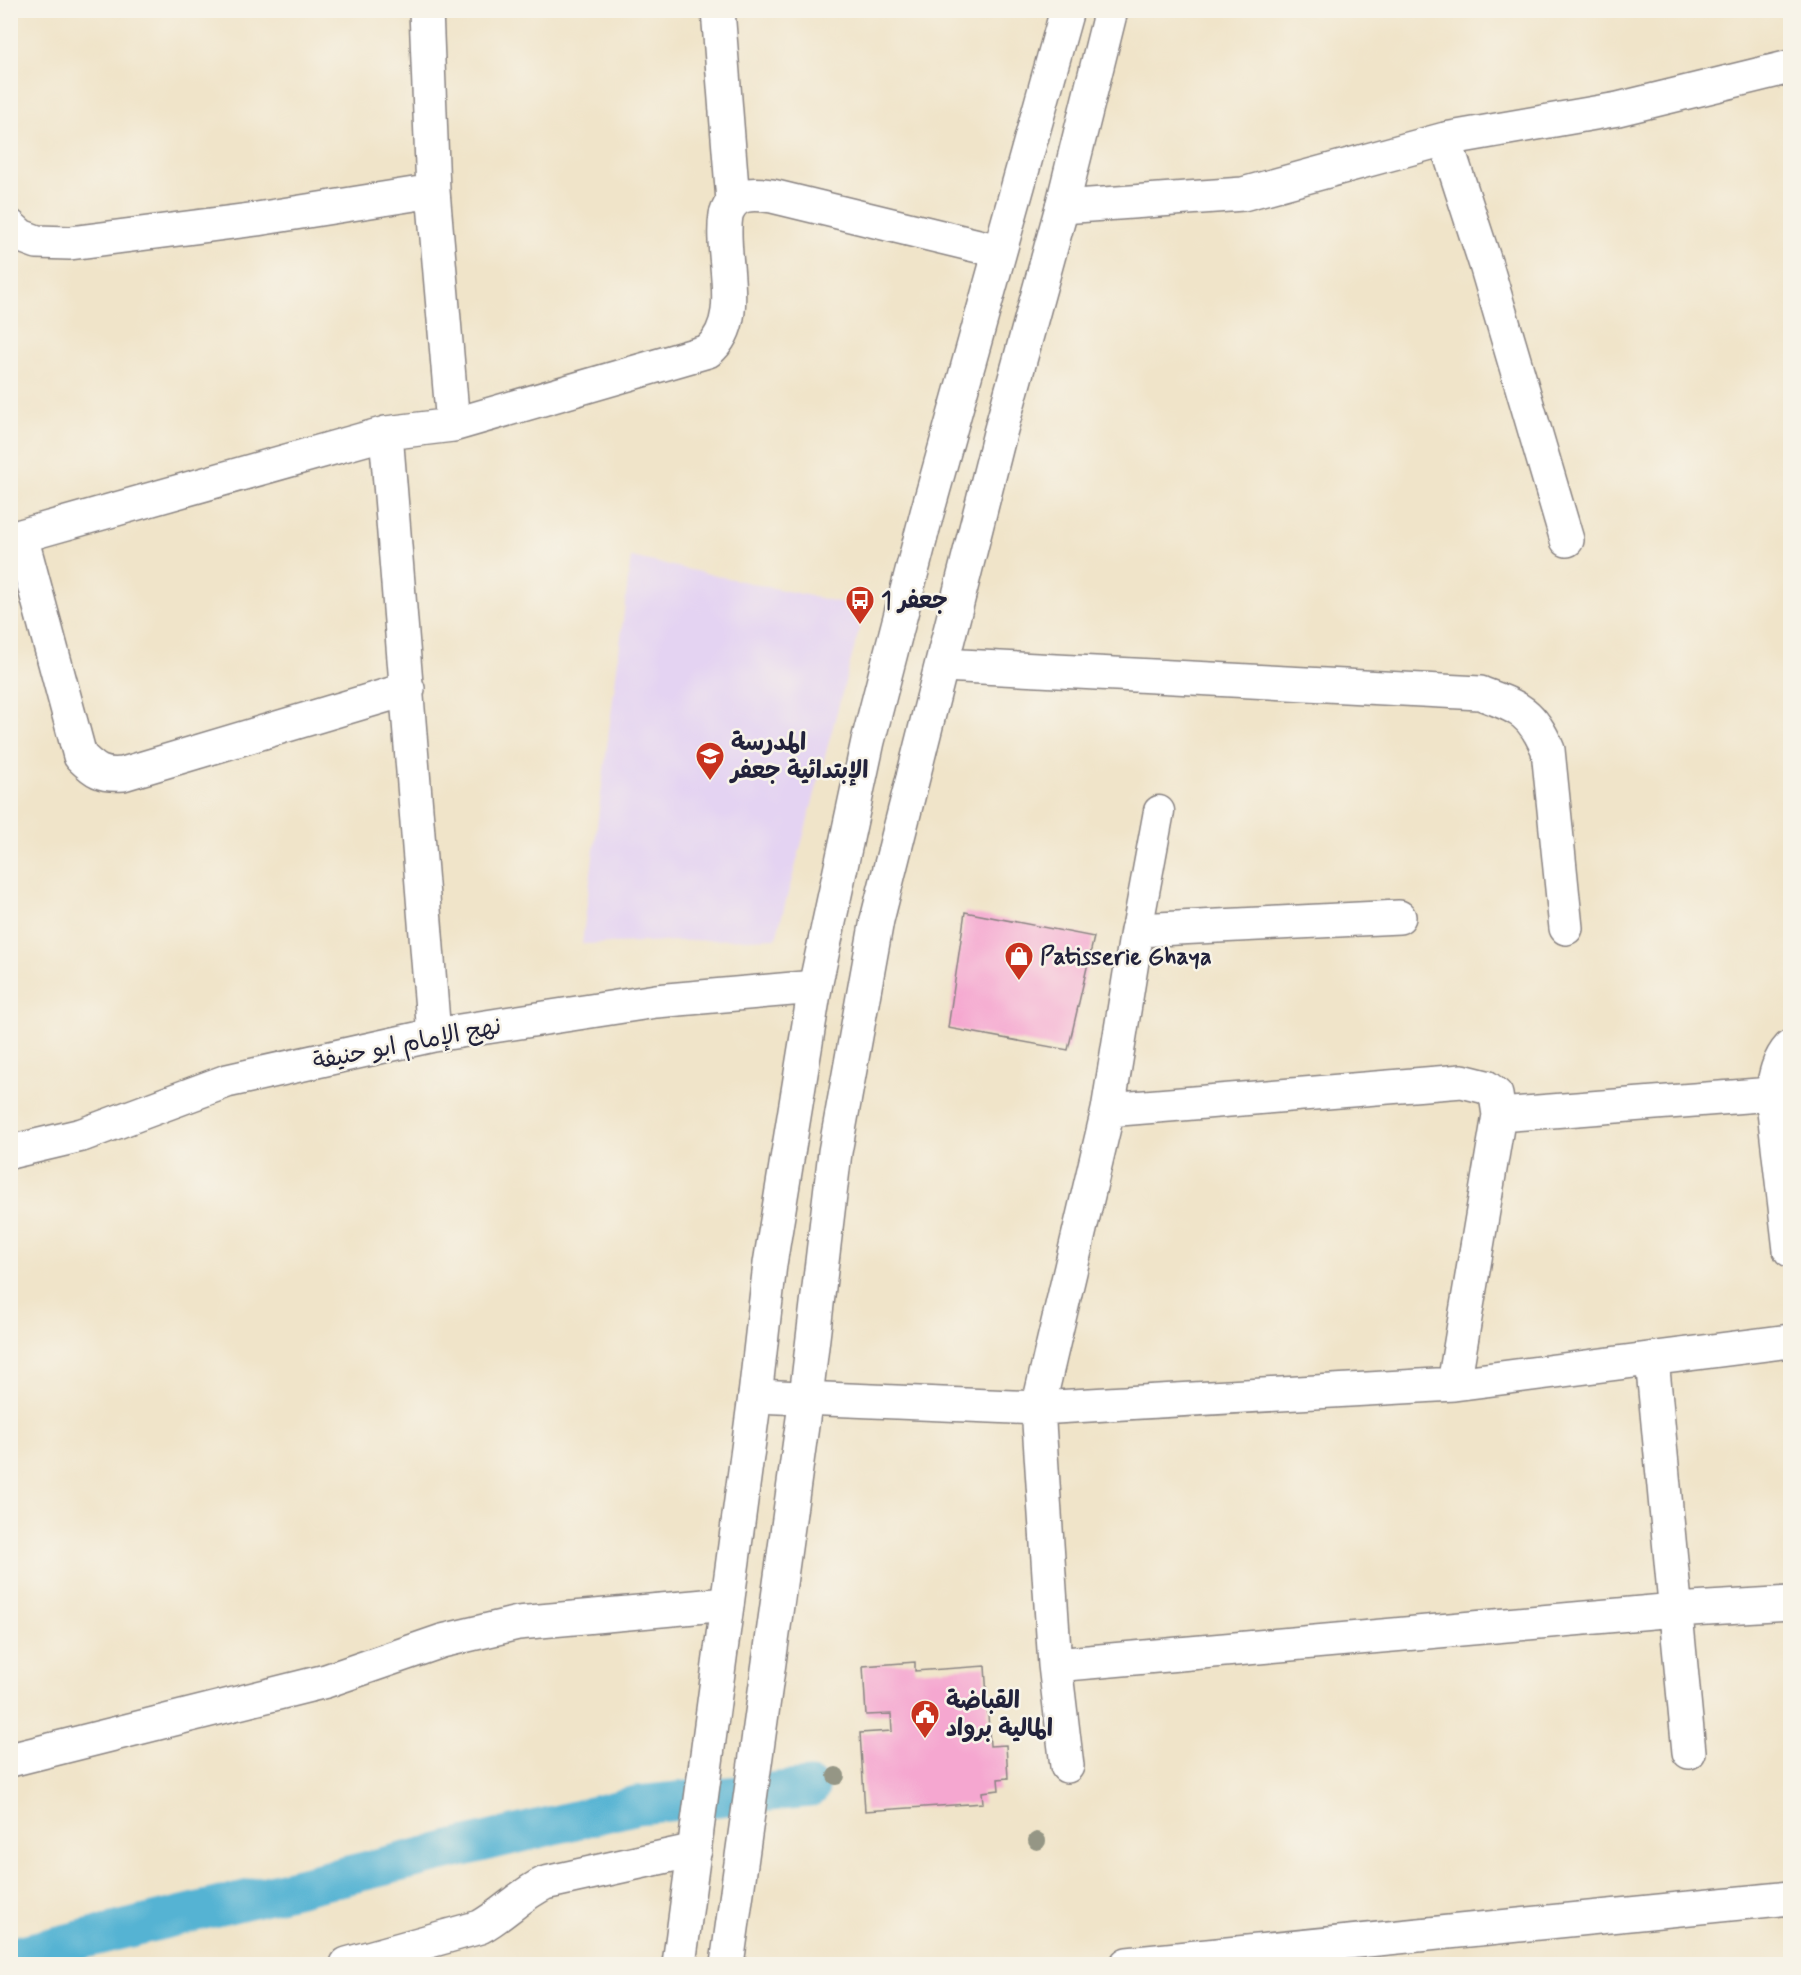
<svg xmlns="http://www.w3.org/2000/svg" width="1801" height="1975" font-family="Mynerve,'Playpen Sans Arabic',sans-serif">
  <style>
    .built { fill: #e4d3f2 }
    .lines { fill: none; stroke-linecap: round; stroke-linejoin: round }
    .canal { stroke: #55b3d3; stroke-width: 39 }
    .building { fill: #f5a7d0 }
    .pedestrian-casing { stroke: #898382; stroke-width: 33 }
    .minor-casing { stroke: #898382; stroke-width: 36 }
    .tertiary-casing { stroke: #898382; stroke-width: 36 }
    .pedestrian { stroke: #fff; stroke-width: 30 }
    .minor { stroke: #fff; stroke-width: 33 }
    .tertiary { stroke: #fff; stroke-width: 33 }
    .tree { fill: #959685 }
    .labels { text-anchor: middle; stroke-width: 5; stroke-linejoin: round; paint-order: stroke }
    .poi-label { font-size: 24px; font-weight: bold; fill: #22223b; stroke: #f7f3e8; text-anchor: start }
    .street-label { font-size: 24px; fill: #22223b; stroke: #f7f3e8 }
  </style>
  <rect width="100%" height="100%" fill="#f7f3e8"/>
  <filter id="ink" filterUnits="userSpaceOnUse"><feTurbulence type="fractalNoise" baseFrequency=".0167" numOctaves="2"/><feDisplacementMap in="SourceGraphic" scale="12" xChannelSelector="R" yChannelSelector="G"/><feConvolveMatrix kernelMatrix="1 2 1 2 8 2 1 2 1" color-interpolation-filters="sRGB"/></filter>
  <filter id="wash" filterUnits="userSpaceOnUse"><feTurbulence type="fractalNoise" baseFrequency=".008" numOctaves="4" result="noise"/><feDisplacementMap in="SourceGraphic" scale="24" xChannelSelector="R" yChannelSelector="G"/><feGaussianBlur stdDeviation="1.35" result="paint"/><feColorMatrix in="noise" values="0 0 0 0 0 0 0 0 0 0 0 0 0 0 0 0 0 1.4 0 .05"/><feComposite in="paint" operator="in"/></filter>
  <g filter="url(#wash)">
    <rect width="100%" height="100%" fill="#f0e4c9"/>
    <path class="built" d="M 631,557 L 865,608 L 776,938 L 582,944 Z"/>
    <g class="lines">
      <path class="canal" d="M 10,1957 L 637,1805 L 810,1788"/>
    </g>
    <g id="blocks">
      <path class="building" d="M 965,912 L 1094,937 L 1068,1050 L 948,1028 Z
        M 915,1662 L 915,1671 L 985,1666 L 990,1746 L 1006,1745 L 1008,1778 L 998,1779 L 999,1790 L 982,1792 L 983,1803 L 865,1811 L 860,1733 L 892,1731 L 891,1714 L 866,1715 L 863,1666 Z"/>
    </g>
  </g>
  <g filter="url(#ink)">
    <use href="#blocks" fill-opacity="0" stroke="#898382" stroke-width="1.5"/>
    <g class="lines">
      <g class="pedestrian-casing">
        <path id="pedestrian" d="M 1137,930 L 1159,811"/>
      </g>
      <g class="minor-casing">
        <path id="minor" d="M 426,10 L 433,191 L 453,425
          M 718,10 L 733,201
          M 1445,139 L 1486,265 L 1567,540
          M 1062,207 L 1243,194 L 1445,139 L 1618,109 L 1790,67
          M 10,226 L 21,236 L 37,242 L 70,243 L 257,219 L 433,191
          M 386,433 L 434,1035
          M 21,536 L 80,756 C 95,771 102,776 123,774 L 408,689
          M 10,539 L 386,433 L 453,425 L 708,351 C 746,319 719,258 726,215 C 733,192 752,193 772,196 L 999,251
          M 942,665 L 1480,693 C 1518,707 1532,711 1548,750 L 1566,928
          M 1790,1047 C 1778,1060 1775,1076 1772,1094 L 1790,1250
          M 1108,1110 L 1462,1081 L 1486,1087 L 1496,1095 L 1499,1115 L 1454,1384
          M 1499,1115 L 1772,1094
          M 10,1152 L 82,1135 L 227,1081 L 434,1035 L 656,1001 L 815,987
          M 1652,1359 L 1689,1752
          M 755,1396 L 1038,1408 L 1454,1384 L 1790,1341
          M 1055,1665 L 1675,1610 L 1790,1603
          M 10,1760 L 326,1681 L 442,1641 L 518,1623 L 727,1604
          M 1067,1766 L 1055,1665 L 1038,1408 L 1108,1110 L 1137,930 L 1399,917
          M 347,1964 L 480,1927 C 504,1914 521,1894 545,1883 L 695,1850
          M 1127,1964 L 1790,1898"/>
      </g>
      <g class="tertiary-casing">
        <path id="tertiary" d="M 679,1964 L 755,1396 L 770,1264 L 815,987 L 868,741 L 927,513 L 1067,10
          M 727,1964 L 806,1397 L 835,1152 L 877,920 L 1000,433 L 1062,207 L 1111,10"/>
      </g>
      <use href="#pedestrian" class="pedestrian"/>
      <use href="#minor" class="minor"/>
      <use href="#tertiary" class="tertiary"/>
    </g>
    <g class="tree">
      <circle cx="836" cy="1776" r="9"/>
      <circle cx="1037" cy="1841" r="9"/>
    </g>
  </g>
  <defs>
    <g id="bus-pin" transform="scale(1.5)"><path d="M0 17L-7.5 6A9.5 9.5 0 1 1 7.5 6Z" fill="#c8321e" stroke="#f7f3e8"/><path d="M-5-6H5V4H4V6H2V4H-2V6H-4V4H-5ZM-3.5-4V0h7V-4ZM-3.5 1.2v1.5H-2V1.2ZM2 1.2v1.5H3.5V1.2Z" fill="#fff"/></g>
    <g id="school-pin" transform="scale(1.5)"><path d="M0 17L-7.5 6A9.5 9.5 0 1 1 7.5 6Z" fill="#c8321e" stroke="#f7f3e8"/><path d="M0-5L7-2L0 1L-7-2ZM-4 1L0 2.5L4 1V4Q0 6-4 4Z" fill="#fff"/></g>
    <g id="shop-pin" transform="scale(1.5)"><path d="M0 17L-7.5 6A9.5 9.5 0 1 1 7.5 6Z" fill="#c8321e" stroke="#f7f3e8"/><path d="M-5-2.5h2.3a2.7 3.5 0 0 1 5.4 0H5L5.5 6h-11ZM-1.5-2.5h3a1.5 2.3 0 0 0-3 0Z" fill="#fff"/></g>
    <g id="civic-pin" transform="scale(1.5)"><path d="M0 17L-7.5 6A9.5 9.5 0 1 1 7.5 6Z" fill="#c8321e" stroke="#f7f3e8"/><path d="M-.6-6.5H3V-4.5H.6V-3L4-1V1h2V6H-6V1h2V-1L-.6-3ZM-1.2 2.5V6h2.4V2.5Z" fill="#fff"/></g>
  </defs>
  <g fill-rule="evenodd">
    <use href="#bus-pin" x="860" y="600"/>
    <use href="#school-pin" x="710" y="756"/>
    <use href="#shop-pin" x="1019" y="956"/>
    <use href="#civic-pin" x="925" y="1714"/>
  </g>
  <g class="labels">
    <g class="poi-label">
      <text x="881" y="608">جعفر 1</text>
      <text x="731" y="750">المدرسة<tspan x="731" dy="28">الإبتدائية جعفر</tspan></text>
      <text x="1040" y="964">Patisserie Ghaya</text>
      <text x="946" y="1708">القباضة<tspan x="946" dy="28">المالية برواد</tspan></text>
    </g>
    <g class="street-label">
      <text transform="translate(407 1043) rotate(-11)" y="8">نهج الإمام ابو حنيفة</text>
    </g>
  </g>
  <rect width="1801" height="1975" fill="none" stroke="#f7f3e8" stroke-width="36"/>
</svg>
